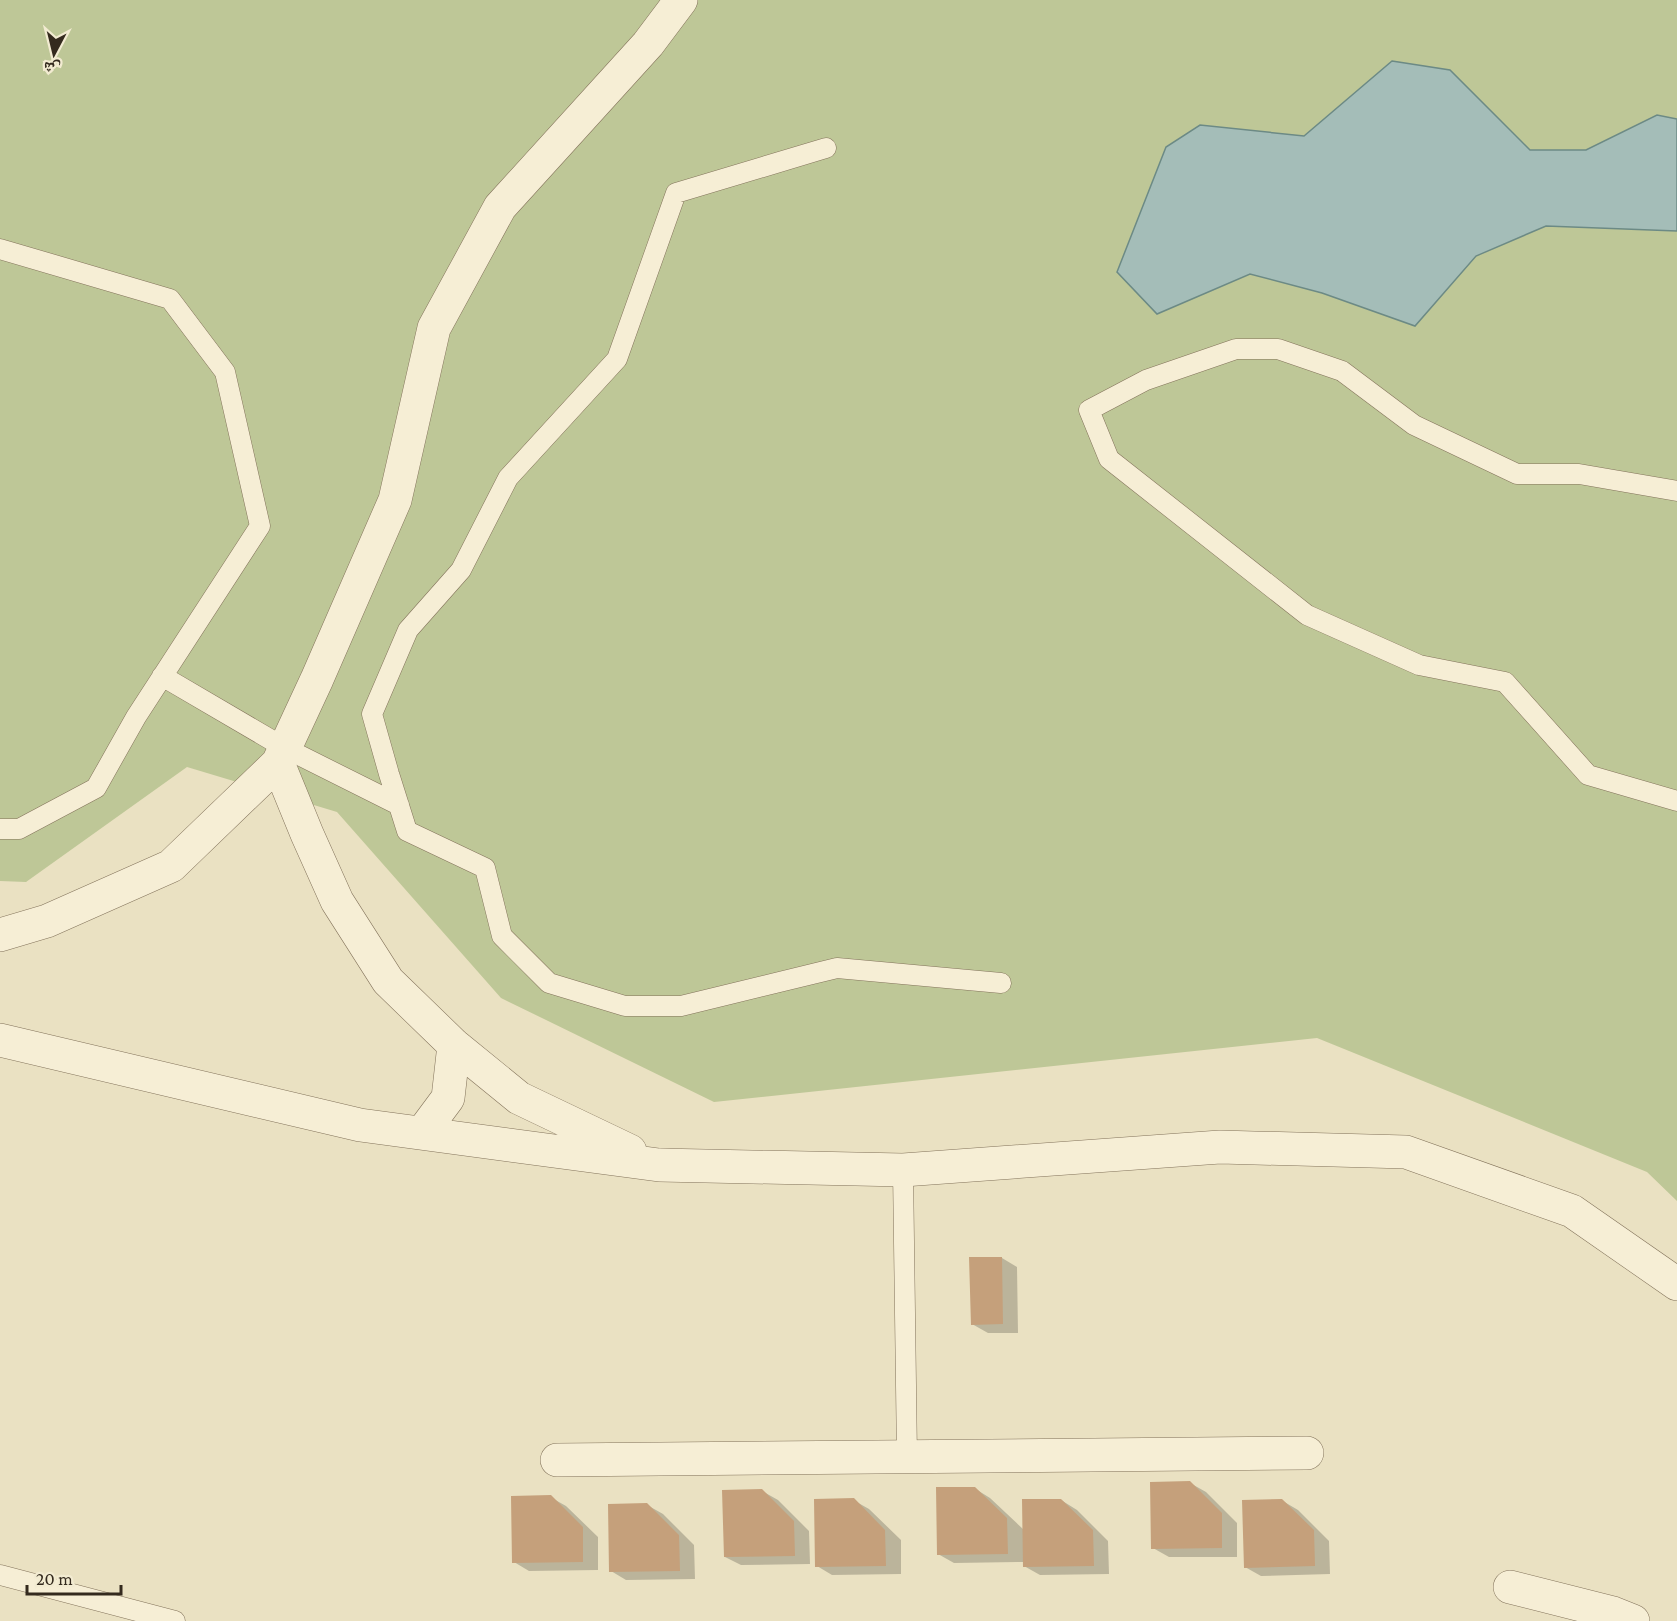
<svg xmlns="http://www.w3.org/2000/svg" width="1677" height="1621" font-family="'Crimson Pro','Noto Naskh Arabic',serif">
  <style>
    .green { fill: #bec797 }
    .water { fill: #a4bdb8; stroke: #6c8a85; stroke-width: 1.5 }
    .shadow { fill: #0003 }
    .building { fill: #c5a07b }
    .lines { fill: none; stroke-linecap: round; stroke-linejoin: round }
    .lane-casing { stroke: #83735b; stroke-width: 21 }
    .street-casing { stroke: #83735b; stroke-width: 34 }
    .lane { stroke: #f6eed5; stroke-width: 20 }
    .street { stroke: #f6eed5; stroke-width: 33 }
  </style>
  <rect width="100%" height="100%" fill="#eae1c2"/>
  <path class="green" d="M 0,0 L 1677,0 L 1677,1201 L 1647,1172 L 1317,1038 L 714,1102 L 501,998 L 337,812 L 187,767 L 26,882 L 0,881 Z"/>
  <path class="water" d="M 1392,61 L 1450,70 L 1530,150 L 1586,150 L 1657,115 L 1677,119 L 1677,231 L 1546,226 L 1476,256 L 1415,326 L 1322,293 L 1250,274 L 1157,314 L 1117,272 L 1166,147 L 1200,125 L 1304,136 Z"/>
  <path class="shadow" d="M 1002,1258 L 1017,1267 L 1018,1333 L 988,1333 L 972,1324 Z
    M 1190,1483 L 1206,1492 L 1237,1523 L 1237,1557 L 1169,1557 L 1153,1548 Z
    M 974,1488 L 990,1498 L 1024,1530 L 1061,1500 L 1077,1510 L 1108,1541 L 1109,1574 L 1040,1575 L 1024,1566 L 1024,1562 L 954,1563 L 938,1554 Z
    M 762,1491 L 778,1500 L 809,1531 L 810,1564 L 741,1565 L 725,1557 Z
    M 550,1497 L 566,1506 L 598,1537 L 598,1570 L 529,1571 L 514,1562 Z
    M 853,1500 L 869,1509 L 901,1540 L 901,1574 L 832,1575 L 817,1566 Z
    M 1281,1500 L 1298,1510 L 1329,1541 L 1330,1574 L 1261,1576 L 1245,1567 Z
    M 647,1505 L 663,1514 L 694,1545 L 695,1579 L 626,1580 L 611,1571 Z"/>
  <path class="building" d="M 969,1257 L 1002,1257 L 1003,1324 L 971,1325 Z
    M 1190,1481 L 1222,1513 L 1222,1548 L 1151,1549 L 1150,1482 Z
    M 936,1487 L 975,1487 L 1007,1518 L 1008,1554 L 937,1555 Z
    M 762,1489 L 794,1521 L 795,1556 L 724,1557 L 722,1490 Z
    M 551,1495 L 583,1527 L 583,1562 L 512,1563 L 511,1496 Z
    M 854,1498 L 885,1530 L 886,1566 L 815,1567 L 814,1499 Z
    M 1022,1499 L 1061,1499 L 1093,1530 L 1094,1566 L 1023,1567 Z
    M 1282,1499 L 1314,1530 L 1315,1566 L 1244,1568 L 1242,1500 Z
    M 647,1503 L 679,1535 L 680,1571 L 609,1572 L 608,1504 Z"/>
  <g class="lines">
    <g class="lane-casing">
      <path id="lane" d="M 826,148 L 676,193 L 617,359 L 508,478 L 461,570 L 408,630 L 372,714 L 389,774 L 407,831 L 485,868 L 502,936 L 549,983 L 625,1006 L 681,1006 L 837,968 L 1001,983
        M 0,249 L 170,299 L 225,372 L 260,526 L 136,717 L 96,788 L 19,829 L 0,829
        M 1677,491 L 1579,474 L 1517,474 L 1414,425 L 1342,371 L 1278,349 L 1236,349 L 1146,380 L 1089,410 L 1109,459 L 1307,615 L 1419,665 L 1505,682 L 1588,775 L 1677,801
        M 162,676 L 285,748 L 399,805
        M 903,1170 L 907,1457
        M 0,1575 L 175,1621"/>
    </g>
    <g class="street-casing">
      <path id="street" d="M 278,763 L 307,834 L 337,901 L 388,981 L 454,1045 L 519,1098 L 630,1151
        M 0,935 L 47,921 L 171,866 L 278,763 L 317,679 L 395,500 L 434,328 L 500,207 L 648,44 L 681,0
        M 0,1040 L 360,1125 L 659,1165 L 903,1170 L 1220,1147 L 1406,1152 L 1572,1211 L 1677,1284
        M 422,1133 L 448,1098 L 454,1045
        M 557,1460 L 1307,1453
        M 1510,1587 L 1613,1613 L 1633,1621"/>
    </g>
    <use href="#lane" class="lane"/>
    <use href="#street" class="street"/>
  </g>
  <g transform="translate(54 54) rotate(187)" stroke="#f2ebd1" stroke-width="4.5" paint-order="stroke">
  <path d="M0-4.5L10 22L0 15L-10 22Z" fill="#342a1e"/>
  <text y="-9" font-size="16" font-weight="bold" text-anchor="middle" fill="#342a1e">ش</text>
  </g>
  <path d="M27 1585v9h94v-9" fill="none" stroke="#342a1e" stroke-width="3"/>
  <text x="36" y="1585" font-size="18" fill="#342a1e" stroke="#f2ebd1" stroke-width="4.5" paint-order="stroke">20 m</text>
</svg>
